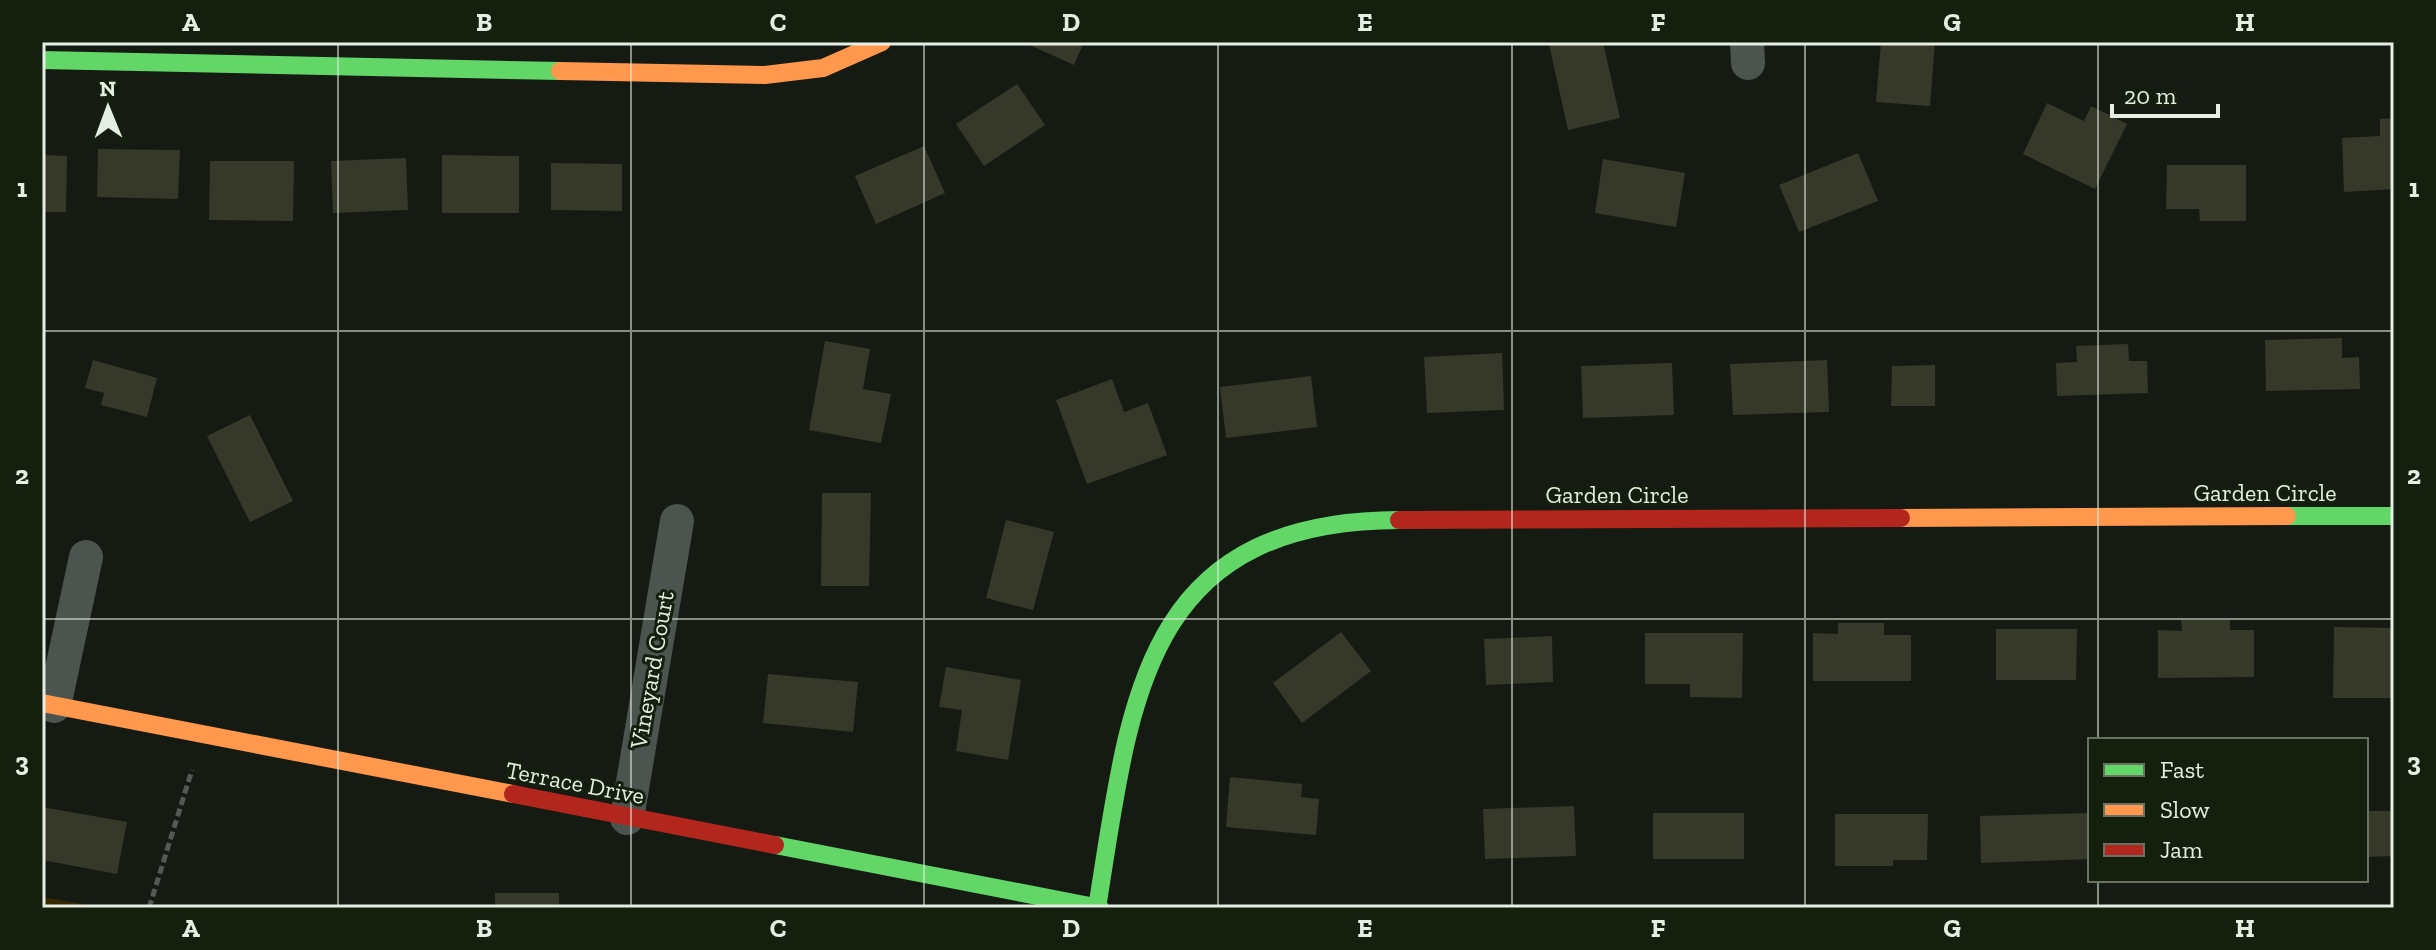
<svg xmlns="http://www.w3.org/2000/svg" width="2436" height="950" font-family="'Zilla Slab',serif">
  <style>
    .green { fill: #392902 }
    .building { fill: #363929 }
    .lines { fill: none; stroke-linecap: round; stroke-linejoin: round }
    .path { stroke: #535953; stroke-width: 5; stroke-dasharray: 8 4; stroke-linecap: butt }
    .street { stroke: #4c544f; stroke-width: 34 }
    .fast { stroke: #63d668; stroke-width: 18 }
    .slow { stroke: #ff974d; stroke-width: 18 }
    .jam { stroke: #b3261e; stroke-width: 18 }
    .grid { fill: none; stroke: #e6eee3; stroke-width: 2; stroke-opacity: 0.55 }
    .labels { text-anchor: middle; stroke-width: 6; stroke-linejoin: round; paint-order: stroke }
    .street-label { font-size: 24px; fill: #e6eee3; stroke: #141f0e }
    .neatline { fill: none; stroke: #e6eee3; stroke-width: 3 }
    .grid-label { font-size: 26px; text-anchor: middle; font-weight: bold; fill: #e6eee3 }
  </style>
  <rect width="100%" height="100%" fill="#151b12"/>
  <path class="green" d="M 42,897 L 105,908 L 42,908 Z"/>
  <path class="building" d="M 1023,42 L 1084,42 L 1074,65 Z
    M 1558,42 L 1603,42 L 1620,118 L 1568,130 L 1549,44 Z
    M 1881,42 L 1935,42 L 1930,106 L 1876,102 Z
    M 1017,84 L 1045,125 L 984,166 L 956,124 Z
    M 2047,103 L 2084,121 L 2091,106 L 2127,124 L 2095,189 L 2023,154 Z
    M 2394,118 L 2394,189 L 2344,192 L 2342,138 L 2380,136 L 2380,119 Z
    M 924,146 L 945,193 L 876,224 L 855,176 Z
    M 98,149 L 180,150 L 178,199 L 97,197 Z
    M 1858,153 L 1878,201 L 1799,232 L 1779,185 Z
    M 42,155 L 67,156 L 66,212 L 42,212 Z
    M 442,155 L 519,156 L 519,213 L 442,213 Z
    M 406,158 L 408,210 L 333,213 L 331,161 Z
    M 1603,159 L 1685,173 L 1676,227 L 1595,213 Z
    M 210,161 L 294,161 L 293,221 L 209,220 Z
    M 551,163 L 622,164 L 622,211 L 551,210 Z
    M 2167,165 L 2246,165 L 2246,221 L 2200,221 L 2199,209 L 2166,209 Z
    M 2342,338 L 2342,358 L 2359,357 L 2360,389 L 2266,391 L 2265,340 Z
    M 825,341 L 870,349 L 863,389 L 891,394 L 881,443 L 809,430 Z
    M 2128,344 L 2129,361 L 2147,361 L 2148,393 L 2057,396 L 2056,363 L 2077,362 L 2076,346 Z
    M 1502,353 L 1504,410 L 1427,413 L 1424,357 Z
    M 93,360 L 157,378 L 147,417 L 101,405 L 104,393 L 85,388 Z
    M 1827,360 L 1829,412 L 1733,415 L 1730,364 Z
    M 1672,363 L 1674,415 L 1583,418 L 1581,366 Z
    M 1935,365 L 1935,406 L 1891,406 L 1892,366 Z
    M 1311,376 L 1317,427 L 1226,438 L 1220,387 Z
    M 1112,379 L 1124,412 L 1148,403 L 1167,455 L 1087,484 L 1056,400 Z
    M 250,415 L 293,501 L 250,522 L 207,436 Z
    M 822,493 L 871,493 L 869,586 L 821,586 Z
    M 1006,520 L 1054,532 L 1033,610 L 986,598 Z
    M 2181,620 L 2230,620 L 2230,630 L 2254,630 L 2254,677 L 2158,678 L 2158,630 L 2182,631 Z
    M 1838,623 L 1884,623 L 1884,635 L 1911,635 L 1911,681 L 1813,681 L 1813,633 L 1838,634 Z
    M 2334,627 L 2394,628 L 2394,698 L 2333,698 Z
    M 1996,629 L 2077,629 L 2076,680 L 1996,680 Z
    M 1341,632 L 1371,671 L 1302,723 L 1273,683 Z
    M 1645,633 L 1743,633 L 1742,698 L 1690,697 L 1690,684 L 1645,684 Z
    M 1552,636 L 1553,682 L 1486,685 L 1484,639 Z
    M 946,667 L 1021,680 L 1008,760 L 956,751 L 962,710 L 939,707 Z
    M 768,674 L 858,682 L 853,732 L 763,723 Z
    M 1230,777 L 1302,784 L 1301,797 L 1319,799 L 1316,835 L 1226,827 Z
    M 1574,806 L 1576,856 L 1485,859 L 1483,809 Z
    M 42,807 L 127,822 L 117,874 L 42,860 Z
    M 2366,811 L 2394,811 L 2394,856 L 2366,857 Z
    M 1653,813 L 1744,813 L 1744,859 L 1653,859 Z
    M 2090,813 L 2090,859 L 1981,863 L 1980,816 Z
    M 1835,814 L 1928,814 L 1927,860 L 1893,860 L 1893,866 L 1835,866 Z
    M 495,893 L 559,893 L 559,908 L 495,908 Z"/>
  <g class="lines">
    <path class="path" d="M 149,908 L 192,770"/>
    <path class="street" d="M 1747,42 L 1748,63
      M 54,706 L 86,557
      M 627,818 L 677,521"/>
    <path class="fast" d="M 42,60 L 560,71
      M 2287,516 L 2394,516
      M 775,845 L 1100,908
      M 1097,908 C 1130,704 1140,521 1399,520"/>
    <path class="slow" d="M 560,71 L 765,75 L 823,68 L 882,42
      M 1901,518 L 2287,516
      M 42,703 L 513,794"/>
    <path class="jam" d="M 1399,520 L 1901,518
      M 513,794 L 775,845"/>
  </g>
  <path class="grid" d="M 338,42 L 338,908M 631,42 L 631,908M 924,42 L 924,908M 1218,42 L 1218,908M 1512,42 L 1512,908M 1805,42 L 1805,908M 2098,42 L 2098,740M 42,331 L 2394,331M 42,619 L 2394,619M 2098,880 L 2098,908"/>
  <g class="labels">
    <g class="street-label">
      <text x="2265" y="501">Garden Circle</text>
      <text x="1617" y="503">Garden Circle</text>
      <text transform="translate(652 670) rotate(-80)" y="8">Vineyard Court</text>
      <text transform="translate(575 783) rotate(11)" y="8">Terrace Drive</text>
    </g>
  </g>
  <rect width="2436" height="950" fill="none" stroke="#141f0e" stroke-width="88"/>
  <rect x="2088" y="738" width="280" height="144" fill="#141f0e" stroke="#687263" stroke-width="2"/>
  <rect x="2104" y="764" width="40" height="12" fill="#63d668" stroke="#687263" stroke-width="2"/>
  <text x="2160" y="778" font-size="24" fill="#e6eee3">Fast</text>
  <rect x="2104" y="804" width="40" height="12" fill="#ff974d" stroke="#687263" stroke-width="2"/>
  <text x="2160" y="818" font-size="24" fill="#e6eee3">Slow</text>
  <rect x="2104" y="844" width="40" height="12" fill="#b3261e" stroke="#687263" stroke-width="2"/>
  <text x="2160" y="858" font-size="24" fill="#e6eee3">Jam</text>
  <g transform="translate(108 108) rotate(359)" stroke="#141f0e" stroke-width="6" paint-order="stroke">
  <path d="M0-6L14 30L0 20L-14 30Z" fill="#e6eee3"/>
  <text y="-12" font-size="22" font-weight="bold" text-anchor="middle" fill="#e6eee3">N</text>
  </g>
  <path d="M2112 104v12h106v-12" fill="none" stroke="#e6eee3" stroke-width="4"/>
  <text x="2124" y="104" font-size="24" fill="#e6eee3" stroke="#141f0e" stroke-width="6" paint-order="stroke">20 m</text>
  <rect x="44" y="44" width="2348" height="862" class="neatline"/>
  <g class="grid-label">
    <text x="191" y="31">A</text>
    <text x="484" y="31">B</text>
    <text x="778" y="31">C</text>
    <text x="1071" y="31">D</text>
    <text x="1365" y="31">E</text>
    <text x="1658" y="31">F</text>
    <text x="1952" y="31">G</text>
    <text x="2245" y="31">H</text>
    <text x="22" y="197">1</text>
    <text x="2414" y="197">1</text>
    <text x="22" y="484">2</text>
    <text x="2414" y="484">2</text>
    <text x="22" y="771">3</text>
    <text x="2414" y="771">3</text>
    <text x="191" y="937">A</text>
    <text x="484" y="937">B</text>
    <text x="778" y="937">C</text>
    <text x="1071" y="937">D</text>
    <text x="1365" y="937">E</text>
    <text x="1658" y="937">F</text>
    <text x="1952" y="937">G</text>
    <text x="2245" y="937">H</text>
  </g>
</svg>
